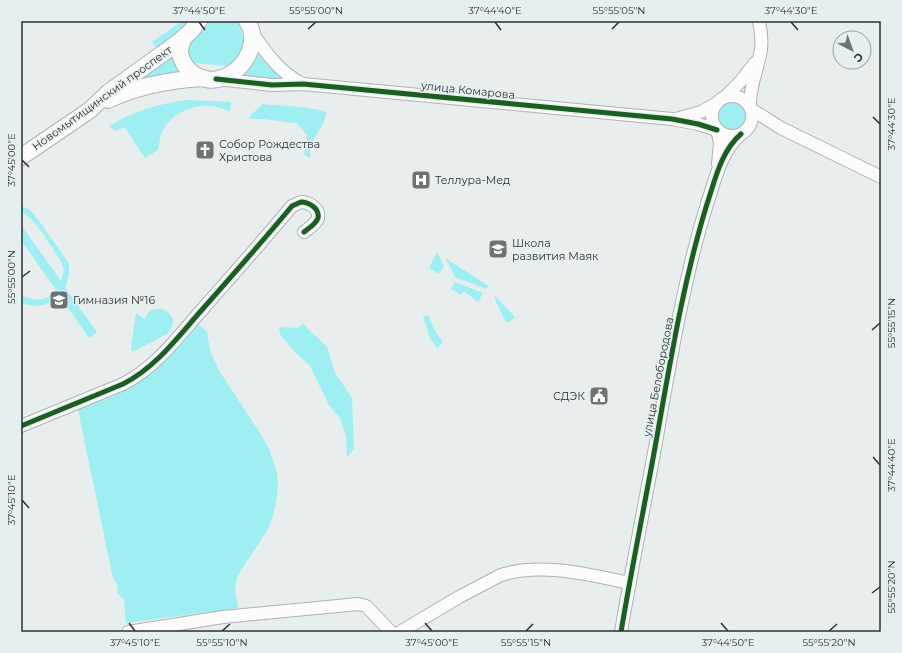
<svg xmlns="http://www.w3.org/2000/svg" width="902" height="653" font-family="Montserrat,sans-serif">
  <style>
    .green { fill: #9deff2 }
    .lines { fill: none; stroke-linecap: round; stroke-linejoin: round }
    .minor-casing { stroke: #afb2b2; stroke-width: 14 }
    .major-casing { stroke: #afb2b2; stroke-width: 18 }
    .minor { stroke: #fcfcfc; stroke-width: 12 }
    .major { stroke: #fcfcfc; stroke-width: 16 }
    .cycleway-casing { stroke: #e6efef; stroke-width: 8 }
    .cycleway { stroke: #1b5e20; stroke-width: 5 }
    .ticks { fill: none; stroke: #2d3030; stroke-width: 1.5 }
    .labels { text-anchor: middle; stroke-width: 3; stroke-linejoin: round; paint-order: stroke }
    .street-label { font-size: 11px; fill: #2d3030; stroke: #e6efef }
    .poi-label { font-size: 11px; fill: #2d3030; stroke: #e6efef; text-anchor: start }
    .neatline { fill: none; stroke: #2d3030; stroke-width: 1.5 }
    .ticks-label { font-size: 10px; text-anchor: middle; fill: #2d3030 }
  </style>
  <rect width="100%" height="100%" fill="#e8eded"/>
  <path class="green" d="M 182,21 L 190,21 L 158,50 L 152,42 Z
    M 210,21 L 237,21 C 243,33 248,48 237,59 C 233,62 231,64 227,66 L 194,63 L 189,61 L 187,48 Z
    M 176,50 L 187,73 L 138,83 L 140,76 Z
    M 255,50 L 267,65 L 283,80 L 237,76 Z
    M 189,100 L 231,102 L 230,112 C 207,98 172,108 161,134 C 160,139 159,145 158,150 L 145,158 L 125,128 C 118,128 115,134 109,126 C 134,111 160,103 189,100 Z
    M718 117a15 15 0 1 1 30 0a15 15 0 1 1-30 0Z
    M 263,104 C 280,106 310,106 326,112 C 326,128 304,145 311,158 L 304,155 L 307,135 L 297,123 C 281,122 265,118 249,119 L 249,117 Z
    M 21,206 L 29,209 L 34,214 L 64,256 L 69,264 L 69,275 L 65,288 L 97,332 L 89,338 L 60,296 C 48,305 35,310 21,302 L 21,294 C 33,302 46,302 56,290 L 21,240 L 21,225 L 61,281 L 64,269 L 62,263 C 52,248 37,220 21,212 Z
    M 437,252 L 444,266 L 439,274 L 429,268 Z
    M 445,258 L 489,286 L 486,289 L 455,277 Z
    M 455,282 L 483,293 L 478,302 L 464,291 L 461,295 L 451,289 Z
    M 495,296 L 515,317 L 508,323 L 505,321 L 495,300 Z
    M 156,309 C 164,308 169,312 173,319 L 172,327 L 167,334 L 132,352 L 131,348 L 136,313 L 145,319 C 146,314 150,310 156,309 Z
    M 428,315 L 435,331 L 443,342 L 437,348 L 430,338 L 423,317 Z
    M 196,322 L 207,332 L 210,351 L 220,372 L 260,433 L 269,449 L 277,473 L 278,486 L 276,502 L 273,516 L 267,531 L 241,570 L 237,578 L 235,590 L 238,608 L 126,623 L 124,599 L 118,594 L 117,584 L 113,578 L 78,410 C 100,401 122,394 142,380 C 161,367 180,340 196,322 Z
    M 303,323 L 307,328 L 327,347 L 335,373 L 352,398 L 354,449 L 347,457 L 346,435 L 340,418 L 329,405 L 310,366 L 294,351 L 283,338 L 280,334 L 279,327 L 298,328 Z"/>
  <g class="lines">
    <g class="minor-casing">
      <path id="minor" d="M 252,32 C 265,52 281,74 303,84
        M 217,79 L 272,85 L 303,84 L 672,119 L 698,124 L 717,130
        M712 116a20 20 0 1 1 40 0a20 20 0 1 1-40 0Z
        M 725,97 L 740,82 L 755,63
        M 750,107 C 749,87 758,69 761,49 C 762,40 761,30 759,21
        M 751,109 L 781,128 L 881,177
        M 679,118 L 701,112 L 717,103
        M 717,130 L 720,143 L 718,164
        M 21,426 L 123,384 C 155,368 177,338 200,312 C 231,277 262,242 292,206 L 301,202 C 308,202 320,208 318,218 C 316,224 309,228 304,232
        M 128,632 L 223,617 L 358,604 L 366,606 L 391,632
        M 400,632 L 459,597 L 501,575 C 541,562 590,575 630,583
        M 621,632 C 631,572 643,513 654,453 C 669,370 682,285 707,204 C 715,180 721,151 741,134"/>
    </g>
    <g class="major-casing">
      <path id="major" d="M 183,39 C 182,43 180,47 180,51 C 180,57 183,63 187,68 C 212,97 256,67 252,33 C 251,29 249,24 247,21
        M 108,100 C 137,86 171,80 203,78
        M 21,157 L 90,110 L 109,92 L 176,44 L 190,32 L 199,21"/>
    </g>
    <use href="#minor" class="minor"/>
    <use href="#major" class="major"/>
    <g class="cycleway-casing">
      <path id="cycleway" d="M 216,79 L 272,85 L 303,84 L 672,119 L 698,124 L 717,130
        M 21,426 L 123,384 C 155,368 177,338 200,312 C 231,277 262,242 292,206 L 301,202 C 308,202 320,208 318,218 C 316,224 309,228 304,232
        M 621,632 C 631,572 643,513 654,453 C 669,370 682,285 707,204 C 715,180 721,151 741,134"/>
    </g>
    <use href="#cycleway" class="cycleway"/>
  </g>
  <path class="ticks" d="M 199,22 L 205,30M 495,22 L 501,30M 791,22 L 798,30M 308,29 L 316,22M 612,29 L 619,22M 873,117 L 880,124M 22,160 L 29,167M 22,277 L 30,271M 872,330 L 880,323M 873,457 L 880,465M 22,500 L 29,508M 872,593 L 880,587M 129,623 L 135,631M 425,623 L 432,631M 721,623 L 728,631M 222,631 L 230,624M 526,631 L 533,624M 829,631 L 837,624"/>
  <defs>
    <g id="church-square" transform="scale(1)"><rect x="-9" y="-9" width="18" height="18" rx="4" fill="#6e7272" stroke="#e6efef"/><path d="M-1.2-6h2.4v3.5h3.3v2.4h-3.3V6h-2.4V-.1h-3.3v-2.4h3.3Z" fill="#fff"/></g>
    <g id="hospital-square" transform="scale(1)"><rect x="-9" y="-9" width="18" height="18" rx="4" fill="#6e7272" stroke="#e6efef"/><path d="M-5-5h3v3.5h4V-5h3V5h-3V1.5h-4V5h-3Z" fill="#fff"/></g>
    <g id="school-square" transform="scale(1)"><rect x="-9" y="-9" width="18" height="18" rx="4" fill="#6e7272" stroke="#e6efef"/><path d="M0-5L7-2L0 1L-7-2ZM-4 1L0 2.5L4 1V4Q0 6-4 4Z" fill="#fff"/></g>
    <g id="civic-square" transform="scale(1)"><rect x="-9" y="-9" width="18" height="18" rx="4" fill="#6e7272" stroke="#e6efef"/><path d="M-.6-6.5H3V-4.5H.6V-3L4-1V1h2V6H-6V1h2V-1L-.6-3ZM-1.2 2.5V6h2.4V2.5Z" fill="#fff"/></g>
  </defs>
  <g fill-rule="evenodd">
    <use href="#church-square" x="205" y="150"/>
    <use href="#hospital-square" x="421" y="180"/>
    <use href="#school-square" x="498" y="249"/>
    <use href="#school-square" x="59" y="300"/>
    <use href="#civic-square" x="599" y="396"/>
  </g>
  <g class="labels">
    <g class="street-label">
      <text transform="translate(468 90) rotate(6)" y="4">улица Комарова</text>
      <text transform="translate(102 98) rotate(-36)" y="4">Новомытищинский проспект</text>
      <text transform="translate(658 377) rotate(-79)" y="4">улица Белобородова</text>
    </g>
    <g class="poi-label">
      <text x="219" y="148">Собор Рождества<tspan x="219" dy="13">Христова</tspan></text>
      <text x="435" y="184">Теллура-Мед</text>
      <text x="512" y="247">Школа<tspan x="512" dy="13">развития Маяк</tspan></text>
      <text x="73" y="304">Гимназия №16</text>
      <text x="585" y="400" text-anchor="end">СДЭК</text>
    </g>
  </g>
  <rect width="902" height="653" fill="none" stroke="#e6efef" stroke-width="44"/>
  <g transform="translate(852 50) rotate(139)"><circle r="19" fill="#e6efef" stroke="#9ca3a3"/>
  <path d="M0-3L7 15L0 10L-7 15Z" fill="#6e7272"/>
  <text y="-6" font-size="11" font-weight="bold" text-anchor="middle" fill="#2d3030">С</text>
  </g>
  <rect x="22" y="22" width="858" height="609" class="neatline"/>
  <g class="ticks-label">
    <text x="199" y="14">37°44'50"E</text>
    <text x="316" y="14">55°55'00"N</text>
    <text x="495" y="14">37°44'40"E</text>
    <text x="619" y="14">55°55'05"N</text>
    <text x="791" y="14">37°44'30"E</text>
    <text transform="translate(891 124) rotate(-90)" y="4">37°44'30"E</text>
    <text transform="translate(11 160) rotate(-90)" y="4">37°45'00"E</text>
    <text transform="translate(11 277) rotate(-90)" y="4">55°55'00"N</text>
    <text transform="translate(891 323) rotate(-90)" y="4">55°55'15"N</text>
    <text transform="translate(891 465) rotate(-90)" y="4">37°44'40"E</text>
    <text transform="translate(11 500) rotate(-90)" y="4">37°45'10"E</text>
    <text transform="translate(891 587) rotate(-90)" y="4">55°55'20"N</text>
    <text x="135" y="646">37°45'10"E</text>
    <text x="222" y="646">55°55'10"N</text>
    <text x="432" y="646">37°45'00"E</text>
    <text x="526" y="646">55°55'15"N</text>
    <text x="728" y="646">37°44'50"E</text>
    <text x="829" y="646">55°55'20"N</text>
  </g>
</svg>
